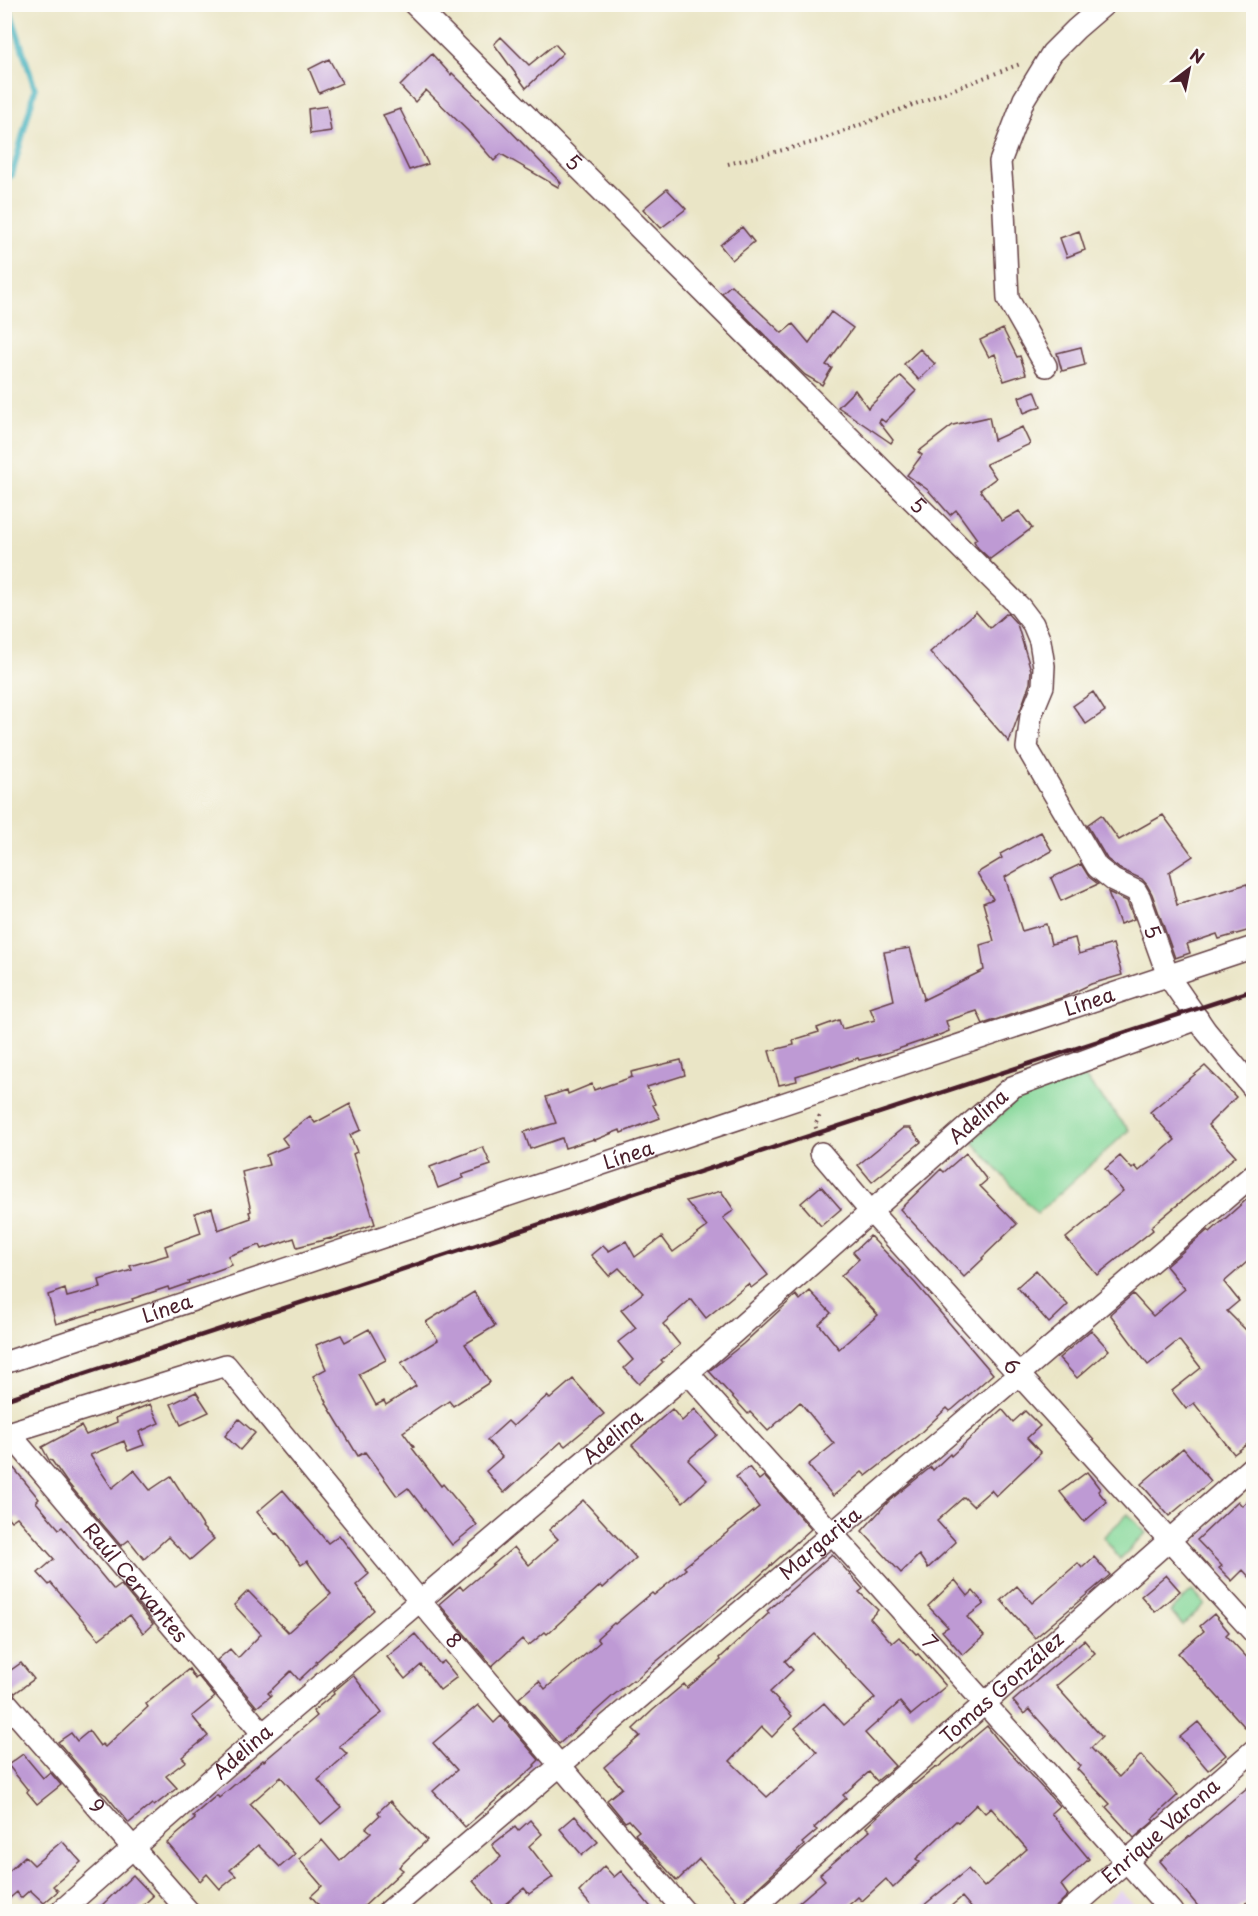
<svg xmlns="http://www.w3.org/2000/svg" width="1258" height="1916" font-family="'Playpen Sans',sans-serif">
  <style>
    .built { fill: #e6d3f0 }
    .green { fill: #84d798; stroke: #677b62; stroke-width: 1.5 }
    .lines { fill: none; stroke-linecap: round; stroke-linejoin: round }
    .stream { stroke: #42b1bd; stroke-width: 6 }
    .building { fill: #be9ad4; fill-rule: evenodd }
    .minor-casing { stroke: #623d42; stroke-width: 24 }
    .path { stroke: #623d42; stroke-width: 4; stroke-dasharray: 1.5 4.5; stroke-linecap: butt }
    .minor { stroke: #fff; stroke-width: 21 }
    .rail { stroke: #4a1f2b; stroke-width: 4.5 }
    .labels { text-anchor: middle; stroke-width: 4.5; stroke-linejoin: round; paint-order: stroke }
    .street-label { font-size: 20px; fill: #4a1f2b; stroke: #fdfcf7 }
  </style>
  <rect width="100%" height="100%" fill="#fdfcf7"/>
  <filter id="ink" filterUnits="userSpaceOnUse"><feTurbulence type="fractalNoise" baseFrequency=".0167" numOctaves="2"/><feDisplacementMap in="SourceGraphic" scale="12" xChannelSelector="R" yChannelSelector="G"/><feConvolveMatrix kernelMatrix="1 2 1 2 8 2 1 2 1" color-interpolation-filters="sRGB"/></filter>
  <filter id="wash" filterUnits="userSpaceOnUse"><feTurbulence type="fractalNoise" baseFrequency=".008" numOctaves="4" result="noise"/><feDisplacementMap in="SourceGraphic" scale="24" xChannelSelector="R" yChannelSelector="G"/><feGaussianBlur stdDeviation="1.35" result="paint"/><feColorMatrix in="noise" values="0 0 0 0 0 0 0 0 0 0 0 0 0 0 0 0 0 1.4 0 .05"/><feComposite in="paint" operator="in"/></filter>
  <g filter="url(#wash)">
    <rect width="100%" height="100%" fill="#eae5c6"/>
    <path class="built" d="M 1120,1890 L 1140,1911 L 1098,1911 Z"/>
    <path class="green" d="M 1082,1074 L 1129,1130 L 1037,1214 L 972,1141 L 1024,1094 Z
      M 1128,1514 L 1146,1533 L 1120,1559 L 1103,1537 Z
      M 1192,1591 L 1205,1604 L 1183,1625 L 1170,1612 Z"/>
    <g class="lines">
      <path class="stream" d="M 4,180 L 12,175 L 35,89 L 8,4"/>
    </g>
    <g id="blocks">
      <path class="building" d="M 501,37 L 529,65 L 555,44 L 563,53 L 526,88 L 494,44 Z
        M 432,54 L 451,75 L 452,73 L 495,115 L 561,183 L 558,187 L 501,154 L 494,161 L 468,131 L 426,90 L 415,102 L 400,86 Z
        M 329,59 L 342,83 L 319,93 L 309,69 Z
        M 327,106 L 331,131 L 310,134 L 308,109 Z
        M 400,109 L 428,164 L 409,170 L 383,115 Z
        M 667,189 L 686,209 L 661,228 L 643,209 Z
        M 742,227 L 754,242 L 732,260 L 720,245 Z
        M 1079,231 L 1085,250 L 1067,257 L 1060,238 Z
        M 731,285 L 782,333 L 793,324 L 809,343 L 831,312 L 853,328 L 826,365 L 832,368 L 822,385 L 805,375 L 722,293 Z
        M 1003,329 L 1017,357 L 1020,356 L 1026,374 L 1004,381 L 995,354 L 989,357 L 980,340 Z
        M 1081,347 L 1085,365 L 1062,371 L 1057,353 Z
        M 920,349 L 935,364 L 919,380 L 904,364 Z
        M 901,376 L 916,391 L 885,422 L 881,419 L 879,422 L 893,440 L 891,443 L 838,407 L 855,390 L 868,408 Z
        M 1035,391 L 1041,406 L 1024,413 L 1019,397 Z
        M 989,417 L 994,440 L 1022,427 L 1030,444 L 986,464 L 996,478 L 980,490 L 1002,521 L 1019,511 L 1032,528 L 990,559 L 978,548 L 974,541 L 977,539 L 956,510 L 950,515 L 928,490 L 907,475 L 922,455 L 918,452 L 953,425 Z
        M 976,612 L 990,628 L 1007,613 L 1017,624 L 1031,670 L 1030,683 L 1009,742 L 930,652 Z
        M 1093,692 L 1105,711 L 1086,724 L 1073,706 Z
        M 1101,815 L 1119,840 L 1163,815 L 1193,856 L 1169,872 L 1177,905 L 1247,884 L 1254,903 L 1254,929 L 1219,939 L 1217,934 L 1187,944 L 1190,953 L 1175,958 L 1152,894 L 1147,885 L 1142,879 L 1120,869 L 1107,859 L 1087,825 Z
        M 1041,832 L 1052,851 L 1005,877 L 1022,931 L 1046,924 L 1051,944 L 1075,938 L 1079,954 L 1113,944 L 1122,975 L 1091,984 L 1064,997 L 983,1024 L 977,1011 L 946,1021 L 949,1031 L 937,1036 L 886,1053 L 859,1060 L 858,1058 L 832,1067 L 831,1065 L 796,1076 L 797,1081 L 779,1085 L 769,1051 L 794,1045 L 793,1040 L 819,1032 L 817,1028 L 839,1020 L 842,1029 L 875,1020 L 870,1008 L 894,1000 L 884,952 L 910,948 L 924,998 L 923,1000 L 984,970 L 980,945 L 994,941 L 983,903 L 993,899 L 977,873 L 1002,858 L 1000,854 Z
        M 1081,864 L 1089,877 L 1098,884 L 1061,901 L 1051,878 Z
        M 1108,892 L 1127,901 L 1134,919 L 1120,924 Z
        M 681,1060 L 685,1075 L 647,1087 L 655,1104 L 653,1105 L 660,1118 L 621,1133 L 620,1130 L 595,1140 L 594,1139 L 565,1148 L 562,1138 L 530,1149 L 524,1132 L 556,1123 L 546,1097 L 567,1090 L 568,1094 L 592,1084 L 594,1090 L 632,1077 L 631,1072 Z
        M 1205,1066 L 1236,1097 L 1208,1125 L 1236,1156 L 1151,1227 L 1153,1230 L 1097,1275 L 1066,1238 L 1123,1191 L 1105,1169 L 1120,1156 L 1132,1169 L 1135,1166 L 1139,1171 L 1175,1140 L 1150,1112 Z
        M 350,1104 L 361,1130 L 350,1135 L 357,1152 L 353,1154 L 375,1224 L 331,1239 L 331,1238 L 297,1247 L 294,1238 L 262,1249 L 260,1245 L 228,1256 L 232,1265 L 188,1281 L 189,1283 L 169,1290 L 168,1287 L 132,1299 L 133,1301 L 56,1324 L 48,1295 L 65,1289 L 67,1297 L 101,1288 L 99,1280 L 132,1270 L 130,1266 L 168,1255 L 165,1246 L 201,1233 L 195,1213 L 212,1208 L 218,1230 L 251,1218 L 249,1212 L 251,1211 L 242,1172 L 269,1165 L 266,1155 L 288,1146 L 282,1138 L 310,1116 L 315,1123 Z
        M 903,1128 L 910,1128 L 921,1142 L 872,1182 L 858,1165 Z
        M 483,1147 L 491,1165 L 462,1175 L 464,1178 L 438,1188 L 430,1167 Z
        M 966,1153 L 987,1180 L 980,1186 L 1017,1224 L 982,1258 L 983,1259 L 964,1277 L 900,1209 L 941,1169 L 944,1172 Z
        M 821,1186 L 841,1209 L 821,1226 L 801,1203 Z
        M 721,1191 L 734,1210 L 723,1218 L 768,1275 L 751,1288 L 748,1284 L 706,1318 L 691,1299 L 663,1324 L 680,1345 L 661,1360 L 663,1362 L 639,1384 L 624,1368 L 633,1360 L 618,1342 L 636,1328 L 621,1310 L 643,1293 L 619,1268 L 609,1276 L 591,1255 L 603,1245 L 609,1251 L 626,1241 L 635,1257 L 662,1237 L 673,1252 L 707,1227 L 686,1201 Z
        M 1254,1193 L 1254,1256 L 1224,1282 L 1239,1301 L 1227,1311 L 1254,1338 L 1254,1439 L 1234,1454 L 1194,1403 L 1186,1409 L 1172,1391 L 1201,1368 L 1179,1340 L 1148,1365 L 1110,1314 L 1133,1294 L 1153,1316 L 1185,1289 L 1166,1266 L 1208,1230 L 1210,1232 Z
        M 870,1236 L 915,1283 L 993,1374 L 953,1409 L 950,1411 L 947,1408 L 917,1436 L 866,1476 L 862,1472 L 833,1496 L 808,1465 L 834,1444 L 800,1402 L 768,1431 L 750,1412 L 748,1414 L 709,1371 L 743,1344 L 796,1295 L 800,1300 L 810,1291 L 831,1313 L 819,1324 L 839,1349 L 878,1315 L 841,1276 L 859,1259 L 853,1252 Z
        M 1036,1270 L 1068,1305 L 1049,1323 L 1017,1287 Z
        M 474,1292 L 495,1326 L 465,1344 L 490,1382 L 453,1406 L 449,1401 L 403,1432 L 414,1447 L 412,1448 L 441,1486 L 443,1484 L 477,1525 L 452,1545 L 408,1488 L 397,1496 L 365,1452 L 358,1456 L 326,1403 L 327,1402 L 313,1376 L 326,1369 L 316,1345 L 341,1335 L 345,1342 L 369,1329 L 386,1360 L 359,1374 L 376,1405 L 384,1401 L 386,1405 L 416,1386 L 401,1363 L 438,1340 L 426,1322 Z
        M 1091,1330 L 1109,1350 L 1077,1378 L 1059,1358 Z
        M 573,1379 L 604,1414 L 565,1446 L 561,1442 L 504,1493 L 486,1471 L 502,1457 L 487,1440 L 508,1421 L 513,1426 L 547,1396 L 550,1399 Z
        M 196,1392 L 209,1412 L 181,1425 L 171,1404 Z
        M 150,1404 L 159,1423 L 139,1432 L 144,1445 L 128,1451 L 124,1441 L 90,1455 L 112,1488 L 134,1470 L 150,1490 L 171,1476 L 203,1526 L 202,1527 L 214,1539 L 190,1560 L 168,1537 L 144,1559 L 129,1540 L 121,1546 L 66,1481 L 52,1461 L 49,1460 L 42,1447 L 81,1426 L 86,1435 L 117,1422 L 116,1418 Z
        M 672,1409 L 682,1421 L 695,1409 L 717,1435 L 688,1460 L 707,1480 L 683,1502 L 632,1445 Z
        M 1002,1409 L 1013,1422 L 1025,1411 L 1040,1426 L 1027,1438 L 1041,1453 L 996,1496 L 991,1490 L 973,1506 L 964,1497 L 937,1521 L 956,1542 L 928,1568 L 919,1555 L 901,1573 L 862,1531 L 889,1501 L 931,1467 L 933,1470 L 950,1454 L 951,1456 Z
        M 239,1419 L 255,1433 L 240,1450 L 225,1436 Z
        M 1183,1448 L 1211,1481 L 1169,1516 L 1141,1484 Z
        M 4,1456 L 39,1499 L 36,1502 L 59,1529 L 62,1527 L 114,1590 L 121,1585 L 153,1624 L 143,1633 L 130,1615 L 99,1639 L 51,1583 L 49,1585 L 38,1573 L 54,1559 L 17,1517 L 11,1521 L 4,1513 Z
        M 749,1467 L 759,1480 L 764,1476 L 811,1529 L 756,1579 L 651,1666 L 634,1681 L 633,1680 L 615,1694 L 559,1744 L 519,1698 L 539,1681 L 545,1689 L 600,1642 L 597,1638 L 614,1623 L 615,1624 L 652,1593 L 654,1595 L 686,1569 L 684,1567 L 759,1507 L 736,1477 Z
        M 1087,1472 L 1100,1489 L 1098,1491 L 1107,1502 L 1084,1522 L 1060,1492 Z
        M 283,1490 L 328,1543 L 339,1535 L 369,1574 L 356,1585 L 374,1610 L 316,1662 L 317,1663 L 299,1680 L 291,1671 L 268,1693 L 271,1696 L 257,1707 L 217,1660 L 230,1649 L 238,1658 L 261,1634 L 234,1605 L 248,1591 L 288,1632 L 331,1594 L 307,1561 L 301,1565 L 277,1533 L 275,1534 L 257,1512 Z
        M 1254,1496 L 1254,1582 L 1243,1570 L 1232,1581 L 1219,1568 L 1222,1566 L 1197,1540 L 1238,1501 L 1242,1506 Z
        M 583,1500 L 636,1558 L 603,1588 L 600,1586 L 547,1634 L 545,1632 L 528,1646 L 522,1639 L 492,1666 L 439,1604 L 460,1586 L 463,1590 L 514,1547 L 529,1565 L 558,1539 L 549,1530 Z
        M 832,1554 L 863,1589 L 859,1592 L 878,1610 L 870,1618 L 892,1643 L 899,1637 L 916,1655 L 918,1654 L 946,1686 L 911,1715 L 900,1702 L 865,1733 L 895,1766 L 877,1781 L 869,1772 L 843,1795 L 846,1798 L 814,1828 L 817,1830 L 802,1843 L 804,1845 L 740,1904 L 699,1859 L 677,1881 L 635,1834 L 639,1831 L 629,1820 L 625,1822 L 607,1800 L 622,1788 L 604,1767 L 640,1736 L 633,1729 L 653,1710 L 684,1684 L 687,1688 L 721,1660 L 720,1658 L 769,1613 L 767,1611 ZM 815,1634 L 875,1698 L 844,1725 L 824,1703 L 795,1728 L 817,1752 L 767,1797 L 730,1761 L 762,1727 L 772,1737 L 792,1716 L 770,1692 L 793,1670 L 785,1661 Z
        M 1094,1557 L 1110,1575 L 1035,1638 L 1001,1600 L 1017,1586 L 1032,1603 L 1078,1563 L 1082,1568 Z
        M 1166,1575 L 1180,1591 L 1155,1612 L 1141,1596 Z
        M 955,1580 L 968,1596 L 973,1591 L 984,1604 L 967,1617 L 984,1636 L 963,1655 L 942,1631 L 948,1627 L 928,1606 Z
        M 1214,1614 L 1229,1632 L 1226,1635 L 1254,1665 L 1254,1737 L 1178,1653 L 1204,1631 L 1200,1626 Z
        M 415,1634 L 440,1664 L 444,1661 L 457,1677 L 440,1690 L 421,1665 L 405,1679 L 387,1657 Z
        M 1084,1640 L 1095,1653 L 1056,1686 L 1102,1737 L 1091,1748 L 1119,1777 L 1141,1755 L 1178,1795 L 1152,1819 L 1154,1821 L 1134,1838 L 1106,1807 L 1110,1804 L 1077,1769 L 1080,1766 L 1029,1709 L 1024,1714 L 1013,1701 Z
        M 21,1663 L 34,1679 L 15,1693 L 4,1684 L 4,1675 Z
        M 189,1669 L 195,1679 L 198,1676 L 215,1697 L 192,1716 L 208,1736 L 182,1757 L 186,1761 L 166,1776 L 177,1788 L 154,1806 L 152,1804 L 129,1823 L 106,1795 L 100,1791 L 58,1742 L 71,1733 L 77,1741 L 89,1731 L 100,1746 L 102,1744 L 105,1747 L 148,1707 L 146,1704 Z
        M 353,1675 L 382,1713 L 339,1746 L 347,1754 L 318,1780 L 341,1807 L 321,1824 L 281,1777 L 250,1804 L 295,1854 L 280,1867 L 258,1845 L 230,1870 L 236,1876 L 220,1889 L 207,1874 L 200,1881 L 167,1843 L 195,1819 L 193,1816 L 217,1795 L 219,1798 L 263,1760 L 264,1761 L 317,1716 L 313,1711 L 334,1694 L 333,1692 Z
        M 478,1705 L 494,1723 L 501,1716 L 539,1760 L 534,1765 L 535,1766 L 465,1827 L 433,1791 L 457,1770 L 433,1743 Z
        M 1198,1722 L 1226,1755 L 1208,1770 L 1180,1737 Z
        M 987,1726 L 997,1739 L 1059,1806 L 1051,1813 L 1089,1859 L 1061,1885 L 1068,1895 L 1058,1905 L 1050,1911 L 974,1911 L 962,1897 L 945,1911 L 917,1911 L 968,1869 L 984,1887 L 1027,1849 L 991,1808 L 985,1813 L 977,1804 L 958,1822 L 956,1821 L 916,1859 L 920,1862 L 893,1888 L 886,1879 L 862,1901 L 858,1897 L 842,1911 L 789,1911 L 825,1880 L 820,1874 L 870,1831 L 866,1827 L 891,1804 L 912,1785 L 915,1784 L 936,1767 L 937,1768 Z
        M 23,1754 L 43,1778 L 50,1772 L 61,1785 L 37,1804 L 27,1792 L 28,1790 L 8,1765 Z
        M 1254,1782 L 1254,1897 L 1236,1911 L 1202,1911 L 1160,1861 Z
        M 390,1801 L 427,1840 L 399,1867 L 403,1870 L 359,1911 L 324,1911 L 311,1896 L 322,1886 L 299,1859 L 322,1840 L 340,1861 L 371,1832 L 366,1828 L 380,1815 L 378,1812 Z
        M 575,1816 L 598,1842 L 582,1855 L 560,1829 Z
        M 530,1820 L 542,1834 L 529,1846 L 553,1877 L 529,1894 L 524,1888 L 498,1910 L 473,1881 L 501,1857 L 492,1845 L 515,1827 L 518,1831 Z
        M 62,1841 L 81,1862 L 53,1886 L 58,1891 L 44,1903 L 30,1890 L 21,1898 L 17,1892 L 4,1903 L 4,1876 L 25,1856 L 34,1865 Z
        M 604,1866 L 614,1877 L 621,1871 L 654,1911 L 596,1911 L 579,1892 Z
        M 133,1875 L 153,1896 L 137,1911 L 96,1911 Z"/>
    </g>
  </g>
  <g filter="url(#ink)">
    <use href="#blocks" fill-opacity="0" stroke="#623d42" stroke-width="1.5"/>
    <g class="lines">
      <g class="minor-casing">
        <g id="minor">
          <path id="s1" d="M 414,4 L 1020,607 L 1033,624 L 1040,641 L 1044,666 L 1043,686 L 1031,715 L 1027,748 L 1097,867 L 1113,880 L 1136,891 L 1140,898 L 1168,976 L 1206,1031 L 1254,1089"/>
          <path d="M 1046,366 L 1008,299 L 1004,211 L 1000,162 L 1024,99 L 1052,53 L 1076,29 L 1105,4"/>
          <path id="s2" d="M 821,1153 L 871,1212 L 1254,1633"/>
          <path id="s3" d="M 4,1363 L 1254,947"/>
          <path id="s4" d="M 688,1373 L 1172,1912"/>
          <path id="s5" d="M 9,1433 L 263,1734"/>
          <path id="s6" d="M 4,1434 L 226,1365 L 419,1600 L 685,1912"/>
          <path id="s7" d="M 4,1700 L 189,1912"/>
          <path id="s8" d="M 60,1912 L 263,1734 L 688,1373 L 1012,1087 L 1198,1019"/>
          <path id="s9" d="M 388,1912 L 1254,1174"/>
          <path id="s10" d="M 749,1912 L 1254,1465"/>
          <path id="s11" d="M 1068,1912 L 1254,1750"/>
        </g>
      </g>
      <path class="path" d="M 728,164 L 818,141 L 1020,64
        M 818,1134 L 815,1125 L 821,1113"/>
      <use href="#minor" class="minor"/>
      <path class="rail" d="M 4,1400 L 1254,990"/>
    </g>
  </g>
  <g class="labels">
    <g class="street-label">
      <text dy="7" stroke="none"><textPath href="#s1" startOffset="225">5</textPath></text>
      <text dy="7" stroke="none"><textPath href="#s1" startOffset="711">5</textPath></text>
      <text dy="7" stroke="none"><textPath href="#s1" startOffset="1233">5</textPath></text>
      <text dy="7" stroke="none"><textPath href="#s3" startOffset="1144">Línea</textPath></text>
      <text dy="7" stroke="none"><textPath href="#s8" startOffset="1215">Adelina</textPath></text>
      <text dy="7" stroke="none"><textPath href="#s3" startOffset="658">Línea</textPath></text>
      <text dy="7" stroke="none"><textPath href="#s3" startOffset="172">Línea</textPath></text>
      <text dy="7" stroke="none"><textPath href="#s2" startOffset="286">6</textPath></text>
      <text dy="7" stroke="none"><textPath href="#s8" startOffset="729">Adelina</textPath></text>
      <text dy="7" stroke="none"><textPath href="#s9" startOffset="568">Margarita</textPath></text>
      <text dy="7" stroke="none"><textPath href="#s5" startOffset="196">Raúl Cervantes</textPath></text>
      <text dy="7" stroke="none"><textPath href="#s6" startOffset="590">8</textPath></text>
      <text dy="7" stroke="none"><textPath href="#s4" startOffset="362">7</textPath></text>
      <text dy="7" stroke="none"><textPath href="#s10" startOffset="338">Tomas González</textPath></text>
      <text dy="7" stroke="none"><textPath href="#s8" startOffset="243">Adelina</textPath></text>
      <text dy="7" stroke="none"><textPath href="#s7" startOffset="141">9</textPath></text>
      <text dy="7" stroke="none"><textPath href="#s11" startOffset="123">Enrique Varona</textPath></text>
    </g>
  </g>
  <rect width="1258" height="1916" fill="none" stroke="#fdfcf7" stroke-width="24"/>
  <g transform="translate(1189 69) rotate(32)" stroke="#fdfcf7" stroke-width="4.5" paint-order="stroke">
  <path d="M0-4.5L10 22L0 15L-10 22Z" fill="#4a1f2b"/>
  <text y="-9" font-size="16" font-weight="bold" text-anchor="middle" fill="#4a1f2b">N</text>
  </g>
</svg>
